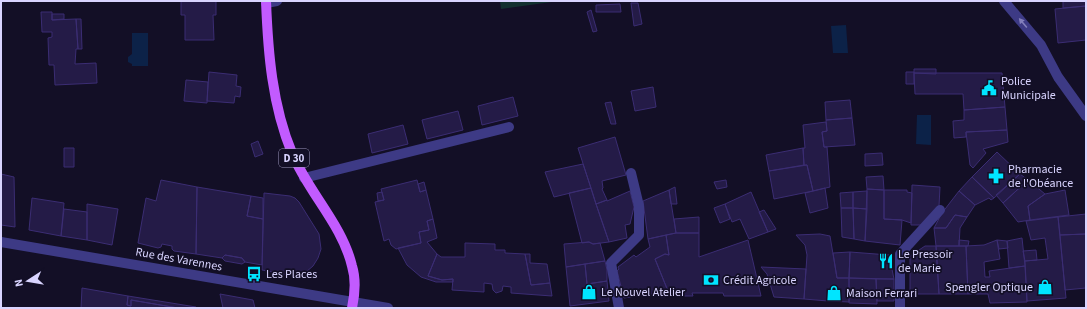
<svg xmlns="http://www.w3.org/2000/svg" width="1087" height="309" font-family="'Source Sans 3',sans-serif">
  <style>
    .green { fill: #12302f }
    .water { fill: #0c2248 }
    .building { fill: #241b47; stroke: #3b2d73 }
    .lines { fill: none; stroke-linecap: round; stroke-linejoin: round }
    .minor { stroke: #3d3a85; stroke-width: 10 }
    .major { stroke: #c25bff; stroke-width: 10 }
    .oneway { fill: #837fbc }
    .labels { text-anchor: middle; stroke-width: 3.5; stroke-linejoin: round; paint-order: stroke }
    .shield { fill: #130f26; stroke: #9e99be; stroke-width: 1 }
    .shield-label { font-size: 11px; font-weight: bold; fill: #d9d4ff }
    .poi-label { font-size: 12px; fill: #d9d4ff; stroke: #130f26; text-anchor: start }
    .street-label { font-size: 12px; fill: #d9d4ff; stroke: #130f26 }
  </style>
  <rect width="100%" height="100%" fill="#130f26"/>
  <path class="green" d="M 500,1 L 559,1 L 501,9 Z"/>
  <path class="water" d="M 846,25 L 848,53 L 833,53 L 831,26 Z
    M 132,33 L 148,33 L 148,66 L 132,66 L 132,64 L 128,62 L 128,57 L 132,54 Z
    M 917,115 L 931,115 L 931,145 L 916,144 Z"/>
  <path class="building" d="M 181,1 L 216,1 L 216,15 L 213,15 L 214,40 L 185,40 L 185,15 L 181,15 Z
    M 1063,1 L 1086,1 L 1086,6 L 1063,8 Z
    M 631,3 L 638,3 L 642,24 L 634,26 Z
    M 620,4 L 621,12 L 596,12 L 596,5 Z
    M 1086,6 L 1086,40 L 1058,43 L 1055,9 Z
    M 591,10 L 597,31 L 593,32 L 587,12 Z
    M 41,12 L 52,12 L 52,20 L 76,19 L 78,49 L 76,49 L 75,64 L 96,63 L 97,83 L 55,85 L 54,65 L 49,65 L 48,38 L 52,37 L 52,32 L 42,32 Z
    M 52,14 L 64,14 L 64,19 L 52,20 Z
    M 76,19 L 81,19 L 82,49 L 78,49 Z
    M 914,69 L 936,69 L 936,74 L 914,73 Z
    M 209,72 L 237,75 L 236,86 L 241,87 L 240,97 L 235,96 L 234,103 L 207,101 Z
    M 906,72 L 914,72 L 914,84 L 906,84 Z
    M 914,73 L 1002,73 L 1005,107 L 964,110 L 963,94 L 915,94 Z
    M 186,80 L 208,82 L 207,103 L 184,101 Z
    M 653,87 L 656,107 L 635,111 L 631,91 Z
    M 513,97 L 518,116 L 482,125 L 478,106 Z
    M 850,100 L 852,118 L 826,120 L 825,102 Z
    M 611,102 L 616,124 L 611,124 L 605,103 Z
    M 1005,107 L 1007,130 L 966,132 L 966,137 L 954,138 L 953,121 L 964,120 L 964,110 Z
    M 458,111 L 463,130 L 427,139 L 422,120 Z
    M 852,118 L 855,145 L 824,147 L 822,132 L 827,131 L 826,120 Z
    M 826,122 L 827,131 L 822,132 L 824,147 L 827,147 L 830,187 L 813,191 L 807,165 L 804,165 L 803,148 L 805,148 L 803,125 Z
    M 403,125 L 408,144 L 372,153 L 368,134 Z
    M 1007,130 L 1008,142 L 983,149 L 986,153 L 973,168 L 970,165 L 966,132 Z
    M 615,137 L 626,175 L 602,181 L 603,188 L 602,189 L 607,200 L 596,204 L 578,148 Z
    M 258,141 L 263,154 L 255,157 L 251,144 Z
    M 64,148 L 74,148 L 74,167 L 64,167 Z
    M 803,148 L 804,165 L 769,171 L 766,155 Z
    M 997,152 L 1020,174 L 994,198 L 972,177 Z
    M 882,153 L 883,165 L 865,166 L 865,154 Z
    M 583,164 L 591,188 L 554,197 L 545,172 Z
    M 807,165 L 813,191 L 774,199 L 769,171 Z
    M 1,174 L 14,177 L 15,227 L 1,225 Z
    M 1020,174 L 1028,180 L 1003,203 L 996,195 Z
    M 883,176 L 884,190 L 867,189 L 866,177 Z
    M 972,177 L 994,198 L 991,200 L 989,198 L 975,205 L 959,191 Z
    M 161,180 L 197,187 L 196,254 L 174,251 L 172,249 L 172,246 L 162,244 L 161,247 L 158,248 L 138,243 L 146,198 L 156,201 Z
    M 417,180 L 420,192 L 426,190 L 433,219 L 427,221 L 429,230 L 419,232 L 421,243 L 396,249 L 391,245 L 389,239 L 384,241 L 375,202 L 384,200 L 381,189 Z
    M 726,180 L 727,187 L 717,189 L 714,182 Z
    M 1028,180 L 1045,194 L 1028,206 L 1030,220 L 1018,222 L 1003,203 Z
    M 424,182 L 426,190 L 420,192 L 418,184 Z
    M 912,185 L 940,187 L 939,206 L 922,225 L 911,225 Z
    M 197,187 L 251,196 L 247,216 L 263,219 L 262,265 L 245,262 L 242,258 L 225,255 L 222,258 L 196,254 Z
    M 675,187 L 677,204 L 671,204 L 669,190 Z
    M 591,188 L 596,204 L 609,242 L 593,244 L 589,242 L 582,243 L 569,193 Z
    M 825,188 L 828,208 L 810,213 L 805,193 Z
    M 867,189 L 884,190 L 884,219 L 902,220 L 900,245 L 865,241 Z
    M 669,190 L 676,233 L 648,239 L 643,201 Z
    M 884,190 L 907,190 L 907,192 L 912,193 L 911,223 L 902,220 L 884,219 Z
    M 1065,190 L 1069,215 L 1030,220 L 1028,206 L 1045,194 Z
    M 630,191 L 634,207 L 630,224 L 625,225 L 627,238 L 609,242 L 596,204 L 607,200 L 607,201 Z
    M 867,191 L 867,209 L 853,208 L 853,192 Z
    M 959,191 L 975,205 L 967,217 L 955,215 L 946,228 L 934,228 L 942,213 Z
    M 382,192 L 384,200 L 378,201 L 377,193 Z
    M 751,192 L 768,232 L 749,239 L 740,219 L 732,222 L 725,204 Z
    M 853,192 L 853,208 L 841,208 L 840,193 Z
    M 264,193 L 290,196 L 295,198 L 299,202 L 319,234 L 321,249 L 318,258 L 313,266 L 306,272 L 298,277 L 262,270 Z
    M 251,196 L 263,198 L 263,219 L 247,216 Z
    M 32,198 L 64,203 L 61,236 L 29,230 Z
    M 87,204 L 118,209 L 112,245 L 87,240 Z
    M 725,204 L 730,219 L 720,223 L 714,208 Z
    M 841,208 L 853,208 L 854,239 L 842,237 Z
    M 853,208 L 867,209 L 865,241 L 854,239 Z
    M 64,209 L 87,212 L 87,240 L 61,236 Z
    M 764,210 L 776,229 L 768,232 L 759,212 Z
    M 1086,214 L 1086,234 L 1060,235 L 1058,217 Z
    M 955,215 L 967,217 L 960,228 L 959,246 L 936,246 L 934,228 L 946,228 Z
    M 699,217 L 699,233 L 676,233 L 674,219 Z
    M 1058,217 L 1066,298 L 1027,301 L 1025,261 L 1048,259 L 1045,238 L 1031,240 L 1026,221 Z
    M 433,219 L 437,238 L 427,242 L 437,254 L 428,276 L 442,280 L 453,279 L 453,282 L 436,282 L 421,277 L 407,265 L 398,248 L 421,243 L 419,232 L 429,230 L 427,221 Z
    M 676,233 L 699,233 L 699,257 L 748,240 L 761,296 L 724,296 L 723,293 L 692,293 L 693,296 L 670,296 L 655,259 L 665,254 L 669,255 L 666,235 Z
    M 820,234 L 830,236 L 837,278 L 849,278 L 849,302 L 828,301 L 804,299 L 807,255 L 805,245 L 796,235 Z
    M 1086,234 L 1086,288 L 1065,290 L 1060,235 Z
    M 666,235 L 669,255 L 665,254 L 655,259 L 670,296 L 662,297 L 651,294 L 624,298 L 617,271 L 619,269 L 618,267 L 634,255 L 636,257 L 650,247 L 648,239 Z
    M 1022,238 L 1025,266 L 1009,268 L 1007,241 Z
    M 959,240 L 969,241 L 968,246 L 959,246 Z
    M 997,240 L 1007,241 L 1008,248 L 999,249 Z
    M 997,240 L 1000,259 L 984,262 L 985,277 L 990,277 L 989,271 L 1025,266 L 1027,302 L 990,303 L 988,294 L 968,294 L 966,246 L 984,245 Z
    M 589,242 L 593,244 L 600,243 L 605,261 L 566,267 L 564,244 Z
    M 465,243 L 495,244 L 495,250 L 505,250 L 505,253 L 525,254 L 531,285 L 550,283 L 552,296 L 511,293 L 511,287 L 503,286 L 502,291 L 496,293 L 493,290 L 492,284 L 484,283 L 484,292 L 452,290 L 453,279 L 442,280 L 428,276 L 437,254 L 441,257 L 465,257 Z
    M 925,246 L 936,246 L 939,294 L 910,294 L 910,256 Z
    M 936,246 L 966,246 L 968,294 L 939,294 Z
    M 1036,250 L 1037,260 L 1025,261 L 1023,251 Z
    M 850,252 L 849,278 L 837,278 L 833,253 Z
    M 850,252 L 889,255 L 894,279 L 849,278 Z
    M 525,254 L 530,254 L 530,263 L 547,264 L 550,283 L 531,285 Z
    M 225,255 L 242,258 L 245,262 L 242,264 L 225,261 L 222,258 Z
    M 605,261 L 607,270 L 607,281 L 587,284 L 585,264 Z
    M 585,264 L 587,284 L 607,281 L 609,301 L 570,306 L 566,267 Z
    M 761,267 L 806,269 L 804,299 L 774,297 L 767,274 Z
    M 849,278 L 876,279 L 877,304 L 849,303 Z
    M 876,279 L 894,279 L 894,301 L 877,301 Z
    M 82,288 L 128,296 L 127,305 L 131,306 L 131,300 L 178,308 L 81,308 Z
    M 220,294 L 253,300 L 255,308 L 223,308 Z
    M 128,296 L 196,307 L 196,308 L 178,308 L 131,300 L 131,306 L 127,305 Z"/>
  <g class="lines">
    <path class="minor" d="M 1004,1 L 1041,45 L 1058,77 L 1086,116
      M 266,3 L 277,1
      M 304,178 L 509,127
      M 1,242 L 388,308
      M 619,308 L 611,263 L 639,235 L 639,206 L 631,173
      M 900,308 L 900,254 L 940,210"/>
    <path class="major" d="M 266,1 C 268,52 272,105 292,153 C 308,192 342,224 352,266 C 356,279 355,294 352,308"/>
  </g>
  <defs><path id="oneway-solid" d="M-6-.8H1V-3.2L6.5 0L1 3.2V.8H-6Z"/></defs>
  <use class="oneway" href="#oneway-solid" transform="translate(1023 23) rotate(-130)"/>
  <defs>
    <g id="civic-bare" transform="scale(1.2)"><path d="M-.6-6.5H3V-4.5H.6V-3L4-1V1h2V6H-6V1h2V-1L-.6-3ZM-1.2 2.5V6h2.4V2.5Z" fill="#00e5ff" stroke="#130f26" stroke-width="2.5" paint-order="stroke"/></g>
    <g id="pharmacy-bare" transform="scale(1.2)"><path d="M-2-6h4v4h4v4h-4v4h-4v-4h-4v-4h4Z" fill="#00e5ff" stroke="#130f26" stroke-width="2.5" paint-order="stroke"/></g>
    <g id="restaurant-bare" transform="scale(1.2)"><path d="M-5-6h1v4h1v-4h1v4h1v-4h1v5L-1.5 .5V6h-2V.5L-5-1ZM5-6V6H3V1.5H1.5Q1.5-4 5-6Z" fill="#00e5ff" stroke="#130f26" stroke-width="2.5" paint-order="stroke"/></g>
    <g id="bus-bare" transform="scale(1.2)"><path d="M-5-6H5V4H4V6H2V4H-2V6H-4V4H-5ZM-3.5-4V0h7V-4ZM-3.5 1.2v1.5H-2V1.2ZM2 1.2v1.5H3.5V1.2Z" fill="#00e5ff" stroke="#130f26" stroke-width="2.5" paint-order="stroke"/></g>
    <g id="bank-bare" transform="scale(1.2)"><path d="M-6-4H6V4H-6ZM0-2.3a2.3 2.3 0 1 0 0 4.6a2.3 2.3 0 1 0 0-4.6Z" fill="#00e5ff" stroke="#130f26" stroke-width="2.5" paint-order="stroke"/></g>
    <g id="shop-bare" transform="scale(1.2)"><path d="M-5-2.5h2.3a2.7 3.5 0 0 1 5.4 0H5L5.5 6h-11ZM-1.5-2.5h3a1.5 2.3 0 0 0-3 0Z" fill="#00e5ff" stroke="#130f26" stroke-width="2.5" paint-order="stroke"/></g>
  </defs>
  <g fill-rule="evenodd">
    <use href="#civic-bare" x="989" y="88"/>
    <use href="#pharmacy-bare" x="996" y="176"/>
    <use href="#restaurant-bare" x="886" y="261"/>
    <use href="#bus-bare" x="254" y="274"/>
    <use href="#bank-bare" x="711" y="280"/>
    <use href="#shop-bare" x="1045" y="287"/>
    <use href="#shop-bare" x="589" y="292"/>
    <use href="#shop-bare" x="834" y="293"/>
  </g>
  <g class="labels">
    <rect class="shield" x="279" y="149" width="30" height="18" rx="3"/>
    <g class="shield-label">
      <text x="294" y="162">D 30</text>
    </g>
    <g class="poi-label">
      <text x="1001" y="85">Police<tspan x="1001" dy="14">Municipale</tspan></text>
      <text x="1008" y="173">Pharmacie<tspan x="1008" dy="14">de l'Obéance</tspan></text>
      <text x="898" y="258">Le Pressoir<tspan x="898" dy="14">de Marie</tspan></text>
      <text x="266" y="278">Les Places</text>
      <text x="723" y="284">Crédit Agricole</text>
      <text x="1033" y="291" text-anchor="end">Spengler Optique</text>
      <text x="601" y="296">Le Nouvel Atelier</text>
      <text x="846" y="297">Maison Ferrari</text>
    </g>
    <g class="street-label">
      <text transform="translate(179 259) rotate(10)" y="4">Rue des Varennes</text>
    </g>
  </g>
  <rect width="1087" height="309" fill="none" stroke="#d9d4ff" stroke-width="4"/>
  <g transform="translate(28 281) rotate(258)" stroke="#130f26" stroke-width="3" paint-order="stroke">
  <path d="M0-3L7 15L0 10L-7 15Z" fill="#d9d4ff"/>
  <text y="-6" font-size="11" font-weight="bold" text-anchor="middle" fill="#d9d4ff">N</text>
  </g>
</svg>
